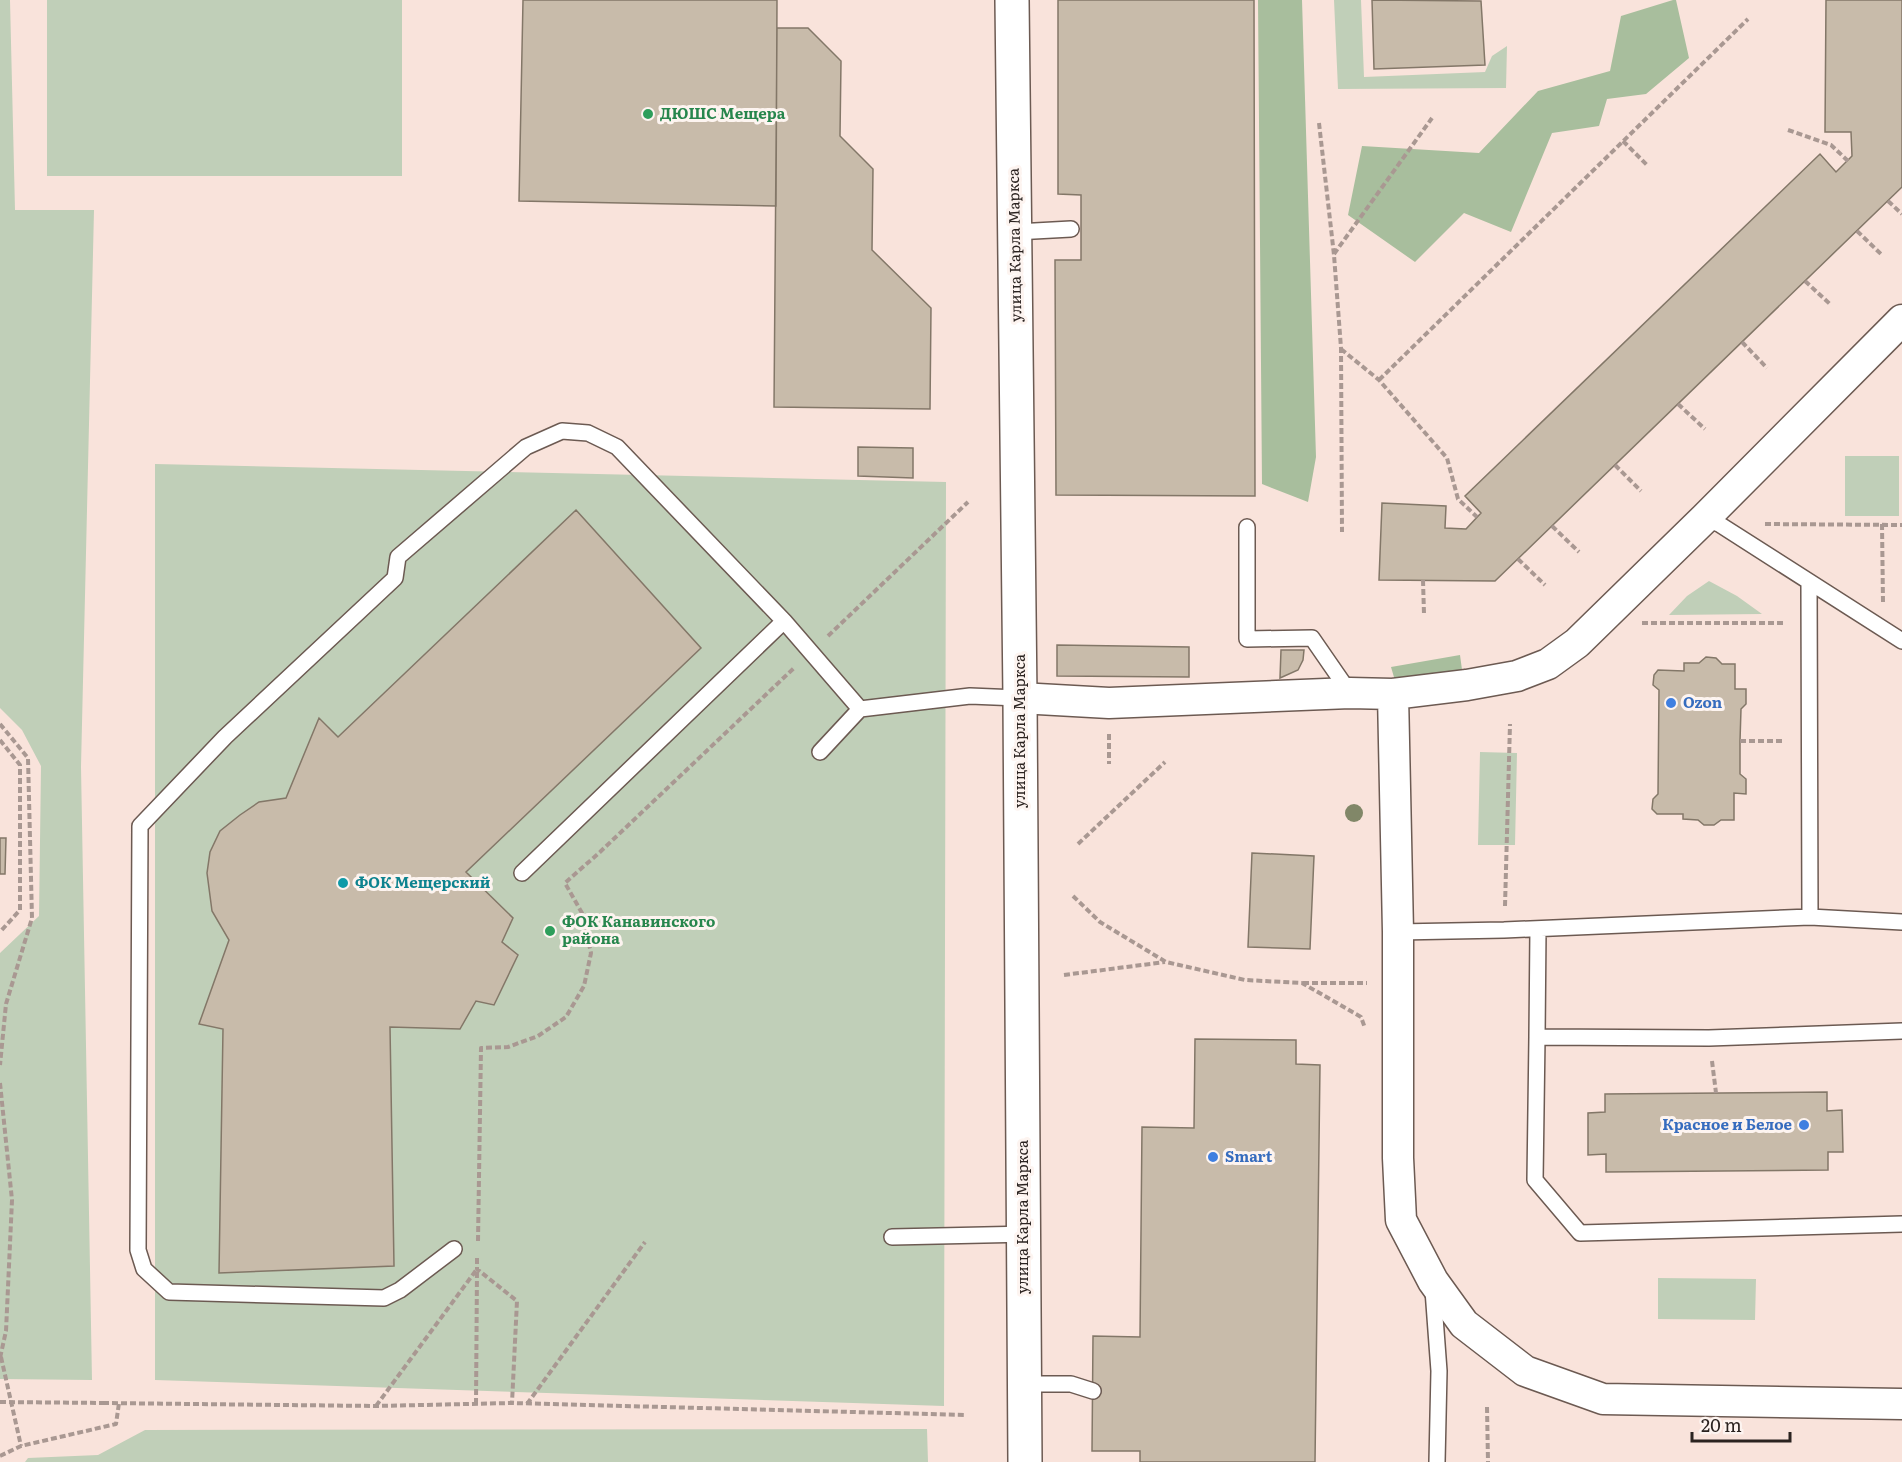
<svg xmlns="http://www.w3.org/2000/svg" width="1902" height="1462" font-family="Literata,serif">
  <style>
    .green { fill: #c0cfb8 }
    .forest { fill: #a8be9d }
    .building { fill: #c8bbaa; stroke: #837768; stroke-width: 1.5 }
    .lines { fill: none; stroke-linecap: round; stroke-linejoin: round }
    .service-casing { stroke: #6c5a52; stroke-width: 18 }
    .minor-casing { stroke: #6c5a52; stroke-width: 33 }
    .secondary-casing { stroke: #6c5a52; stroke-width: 36 }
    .path { stroke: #a99892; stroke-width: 4; stroke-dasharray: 6 3; stroke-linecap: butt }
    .service { stroke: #fff; stroke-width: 15 }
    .minor { stroke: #fff; stroke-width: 30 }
    .secondary { stroke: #fff; stroke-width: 33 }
    .path-bridge { stroke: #a99892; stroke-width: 4; stroke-dasharray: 6 3; stroke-linecap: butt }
    .tree { fill: #818768 }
    .leisure-dot { fill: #2e9e5b; stroke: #fdf4f0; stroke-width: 2 }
    .shop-dot { fill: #3f7fe0; stroke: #fdf4f0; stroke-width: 2 }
    .culture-dot { fill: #0f9aa8; stroke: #fdf4f0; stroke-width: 2 }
    .labels { text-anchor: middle; stroke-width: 6; stroke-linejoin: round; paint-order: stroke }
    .leisure-label { font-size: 15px; font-weight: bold; fill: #27864d; stroke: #fdf4f0; text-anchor: start }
    .street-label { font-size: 15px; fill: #2b2320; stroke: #fdf4f0 }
    .shop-label { font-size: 15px; font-weight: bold; fill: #366cbe; stroke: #fdf4f0; text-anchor: start }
    .culture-label { font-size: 15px; font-weight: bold; fill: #0d838f; stroke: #fdf4f0; text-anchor: start }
  </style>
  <rect width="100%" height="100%" fill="#f9e3db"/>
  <path class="green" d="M 0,0 L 10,0 L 15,210 L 94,210 L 81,767 L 92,1380 L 0,1379 L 0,953 L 39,916 L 41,766 L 22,730 L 0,708 Z
    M 47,0 L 402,0 L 402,176 L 47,176 Z
    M 1334,0 L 1361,0 L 1364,77 L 1485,72 L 1492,56 L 1507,46 L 1506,88 L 1338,89 Z
    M 1845,456 L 1899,456 L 1899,516 L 1845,516 Z
    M 155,464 L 946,482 L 944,1406 L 155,1380 Z
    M 1709,581 L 1737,596 L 1762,614 L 1669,615 L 1687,596 Z
    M 1480,752 L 1517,753 L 1515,845 L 1478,845 Z
    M 1658,1278 L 1756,1279 L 1755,1320 L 1658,1319 Z
    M 927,1429 L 928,1462 L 25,1462 L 28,1458 L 98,1455 L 145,1430 Z"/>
  <path class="forest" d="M 1258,0 L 1302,0 L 1316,457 L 1308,502 L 1262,484 Z
    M 1673,0 L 1676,0 L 1689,58 L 1646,94 L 1607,99 L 1599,126 L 1552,133 L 1511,232 L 1464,213 L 1415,262 L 1348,215 L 1362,146 L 1479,153 L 1538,91 L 1610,71 L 1621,16 Z
    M 1460,655 L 1463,677 L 1396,684 L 1391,667 Z"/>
  <path class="building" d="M 523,0 L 777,0 L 776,206 L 519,201 Z
    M 1058,0 L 1254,0 L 1255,496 L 1056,495 L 1055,260 L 1081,260 L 1081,195 L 1058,194 Z
    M 1372,0 L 1481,1 L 1485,65 L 1374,69 Z
    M 1826,0 L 1902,0 L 1902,187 L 1495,581 L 1379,580 L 1382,503 L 1446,506 L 1445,528 L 1466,529 L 1481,513 L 1465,496 L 1820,154 L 1836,172 L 1852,156 L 1851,132 L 1825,132 Z
    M 777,28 L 808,28 L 841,61 L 840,136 L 873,169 L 872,250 L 931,308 L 930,409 L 774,407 Z
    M 858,447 L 913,448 L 913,478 L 858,476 Z
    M 576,510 L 701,648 L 466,872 L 513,918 L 502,942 L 518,955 L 494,1005 L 476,1001 L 460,1029 L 390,1027 L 394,1266 L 219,1273 L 223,1029 L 199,1024 L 229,940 L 212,911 L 207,873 L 210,852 L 220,831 L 240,815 L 259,802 L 286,798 L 319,718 L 338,737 Z
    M 1057,645 L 1189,647 L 1189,677 L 1057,676 Z
    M 1281,650 L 1304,650 L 1303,660 L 1298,670 L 1280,678 Z
    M 1706,657 L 1716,658 L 1722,664 L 1735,664 L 1735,689 L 1746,689 L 1746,704 L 1741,709 L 1740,741 L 1740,774 L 1746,779 L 1746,794 L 1734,793 L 1734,820 L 1721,820 L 1714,825 L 1704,825 L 1698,820 L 1683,819 L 1683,814 L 1657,814 L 1652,809 L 1653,799 L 1658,794 L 1659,690 L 1653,685 L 1654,675 L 1658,670 L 1684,671 L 1684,663 L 1699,663 Z
    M 0,838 L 6,838 L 5,874 L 0,874 Z
    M 1252,853 L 1314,856 L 1310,949 L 1248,947 Z
    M 1195,1039 L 1296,1040 L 1296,1064 L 1320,1065 L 1315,1462 L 1140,1462 L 1140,1451 L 1092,1451 L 1093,1336 L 1140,1337 L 1142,1127 L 1194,1128 Z
    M 1827,1092 L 1827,1111 L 1842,1110 L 1843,1152 L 1828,1152 L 1828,1170 L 1606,1172 L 1606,1154 L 1588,1155 L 1588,1113 L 1605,1112 L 1605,1094 Z"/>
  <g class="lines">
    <g class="service-casing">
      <path id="service" d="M 1015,232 L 1071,229
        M 1705,518 L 1719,524 L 1902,641
        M 1247,527 L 1247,639 L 1312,638 L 1350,693
        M 1809,583 L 1810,917
        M 820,752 L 860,709 L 970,696 L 1020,698
        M 522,873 L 784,621
        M 1398,932 L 1504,930 L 1810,917 L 1902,922
        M 1902,1031 L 1709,1038 L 1537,1037 L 1535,1180 L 1580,1233 L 1902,1224
        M 1537,1037 L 1538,929
        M 892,1237 L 1024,1234
        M 454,1249 L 400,1290 L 384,1298 L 169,1292 L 144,1269 L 138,1250 L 140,826 L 225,737 L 395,578 L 398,557 L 526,447 L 562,431 L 588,433 L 617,447 L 784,621 L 860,709
        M 1433,1290 L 1439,1371 L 1437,1462
        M 1025,1384 L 1071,1384 L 1093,1391"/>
    </g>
    <g class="minor-casing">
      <path id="minor" d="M 1393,694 L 1398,932 L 1398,1158 L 1401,1220 L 1433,1281 L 1464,1324 L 1525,1371 L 1603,1399 L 1902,1404
        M 1020,698 L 1109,703 L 1350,693 L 1393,694 L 1467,685 L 1517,676 L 1548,664 L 1577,643 L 1705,518 L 1902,320"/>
    </g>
    <g class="secondary-casing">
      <path id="secondary" d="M 1012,0 L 1020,698 L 1025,1462"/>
    </g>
    <path class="path" d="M 1319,123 L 1334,255 L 1341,348 L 1342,532
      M 1788,130 L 1831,145 L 1848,161
      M 1623,141 L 1648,166
      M 1888,201 L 1902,214
      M 1857,231 L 1882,255
      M 1334,254 L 1432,118
      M 1805,281 L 1831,305
      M 1742,342 L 1767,368
      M 1341,349 L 1379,380 L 1447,458 L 1458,499 L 1477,517
      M 1379,380 L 1748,19
      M 1678,404 L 1705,429
      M 1615,465 L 1641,491
      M 1765,524 L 1902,525
      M 1882,524 L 1883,602
      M 1552,526 L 1579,552
      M 1518,559 L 1545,585
      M 1423,580 L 1424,614
      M 1642,623 L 1785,623
      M 828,636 L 968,502
      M 0,724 L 28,758 L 32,918 L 6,1004 L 0,1065
      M 1109,734 L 1109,764
      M 0,740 L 20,765 L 20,910 L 0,932
      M 1740,741 L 1785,741
      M 1078,844 L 1165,762
      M 1073,896 L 1100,922 L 1166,962 L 1245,980 L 1302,983 L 1361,1017 L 1365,1028
      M 1505,906 L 1510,724
      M 1064,975 L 1165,962
      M 1303,983 L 1367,983
      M 1712,1061 L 1716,1093
      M 0,1083 L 12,1200 L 6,1331 L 0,1358
      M 478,1241 L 481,1048 L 508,1047 L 538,1036 L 566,1017 L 584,986 L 591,953 L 582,913 L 565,883 L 600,852 L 794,668
      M 477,1258 L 477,1269 L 517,1301 L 512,1403
      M 1,1357 L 21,1446
      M 103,1403 L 376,1406 L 512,1403 L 966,1415
      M 476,1404 L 477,1270
      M 527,1404 L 645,1242
      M 376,1406 L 477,1269
      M 1487,1407 L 1488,1462
      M 0,1456 L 21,1446 L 116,1424 L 119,1403"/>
    <use href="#service" class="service"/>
    <use href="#minor" class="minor"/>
    <use href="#secondary" class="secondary"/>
    <path class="path-bridge" d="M 0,1402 L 103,1403"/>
  </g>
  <circle class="tree" cx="1354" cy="813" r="9"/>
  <g class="leisure-dot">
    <circle cx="648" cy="114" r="6"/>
    <circle cx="550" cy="931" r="6"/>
  </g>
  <g class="shop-dot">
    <circle cx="1671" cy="703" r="6"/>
    <circle cx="1804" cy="1125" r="6"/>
    <circle cx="1213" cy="1157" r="6"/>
  </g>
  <circle class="culture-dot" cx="343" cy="883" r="6"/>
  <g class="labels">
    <g class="leisure-label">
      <text x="660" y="119">ДЮШС Мещера</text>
      <text x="562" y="927">ФОК Канавинского<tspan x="562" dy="17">района</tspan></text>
    </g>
    <g class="street-label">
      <text transform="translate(1015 245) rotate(-91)" y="5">улица Карла Маркса</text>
      <text transform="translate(1020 731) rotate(-90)" y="5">улица Карла Маркса</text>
      <text transform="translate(1023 1217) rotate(-90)" y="5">улица Карла Маркса</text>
    </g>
    <g class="shop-label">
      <text x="1683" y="708">Ozon</text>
      <text x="1792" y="1130" text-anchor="end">Красное и Белое</text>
      <text x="1225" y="1162">Smart</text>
    </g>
    <g class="culture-label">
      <text x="355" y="888">ФОК Мещерский</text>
    </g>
  </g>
  <path d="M1692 1432v9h98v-9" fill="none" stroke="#2b2320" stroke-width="3"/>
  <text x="1701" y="1432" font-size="18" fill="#2b2320" stroke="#fdf4f0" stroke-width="4.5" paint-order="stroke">20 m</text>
</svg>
